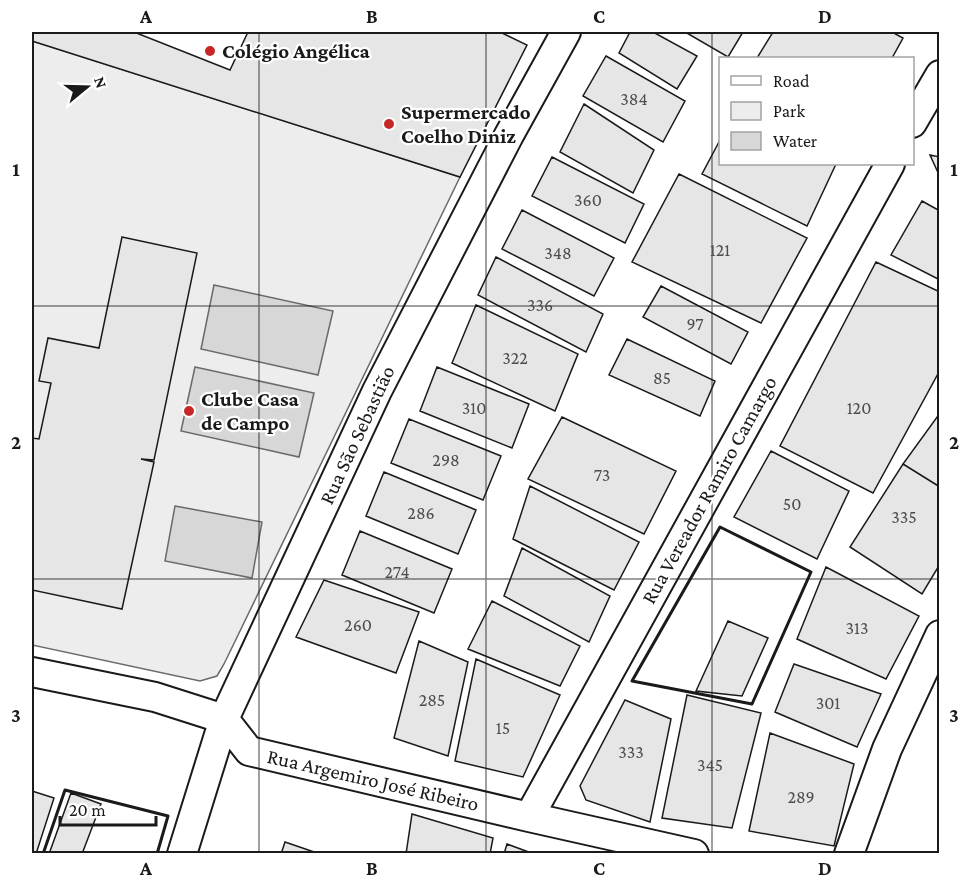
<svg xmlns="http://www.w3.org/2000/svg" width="971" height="885" font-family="'Crimson Pro',serif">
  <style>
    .green { fill: #ededed; stroke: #6a6a6a; stroke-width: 1.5 }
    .water { fill: #d7d7d7; stroke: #6a6a6a; stroke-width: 1.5 }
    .building { fill: #e6e6e6; stroke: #1a1a1a; stroke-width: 1.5 }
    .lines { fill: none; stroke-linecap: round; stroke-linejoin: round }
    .minor-casing { stroke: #1a1a1a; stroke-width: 32 }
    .minor { stroke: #fff; stroke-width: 28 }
    .wall { stroke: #1a1a1a; stroke-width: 3 }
    .grid { fill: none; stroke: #1a1a1a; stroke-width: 1.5; stroke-opacity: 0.55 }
    .poi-dot { fill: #c62828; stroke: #fff; stroke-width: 2 }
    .labels { text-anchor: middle; stroke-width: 4.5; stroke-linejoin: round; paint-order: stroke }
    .number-label { font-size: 18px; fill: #4d4d4d }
    .poi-label { font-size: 21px; font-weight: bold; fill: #1a1a1a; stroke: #fff; text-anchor: start }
    .street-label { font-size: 21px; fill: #1a1a1a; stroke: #fff }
    .neatline { fill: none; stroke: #1a1a1a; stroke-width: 2 }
    .grid-label { font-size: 20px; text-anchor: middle; font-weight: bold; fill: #1a1a1a }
  </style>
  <rect width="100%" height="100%" fill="#fff"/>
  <path class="green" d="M 32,41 L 460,177 L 224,664 L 217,676 L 200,681 L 32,645 Z"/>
  <path class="water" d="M 214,285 L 333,311 L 318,375 L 201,349 Z
    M 195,367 L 314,393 L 299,457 L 181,431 Z
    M 175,506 L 262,522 L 252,578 L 165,561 Z"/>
  <path class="building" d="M 32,32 L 134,32 L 230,70 L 248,32 L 500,32 L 527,45 L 460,177 L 32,41 Z
    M 630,32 L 653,32 L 697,56 L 677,89 L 619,53 Z
    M 685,32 L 743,32 L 728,57 Z
    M 773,32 L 892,32 L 903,38 L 892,58 L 757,58 Z
    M 606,56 L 685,101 L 663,142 L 583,96 Z
    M 584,104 L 654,150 L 633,193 L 560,152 Z
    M 720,140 L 720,164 L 836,164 L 807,226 L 702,174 Z
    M 930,155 L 940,157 L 940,177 Z
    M 552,157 L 644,204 L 625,243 L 532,196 Z
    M 679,174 L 807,238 L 761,323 L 632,262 Z
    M 922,201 L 940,211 L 940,280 L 891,255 Z
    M 522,210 L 614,258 L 594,296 L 502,249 Z
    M 122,237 L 197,253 L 154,460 L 141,459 L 154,462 L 122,609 L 32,590 L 32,438 L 39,439 L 51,383 L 39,381 L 48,338 L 99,348 Z
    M 496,257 L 603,314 L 586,352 L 478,295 Z
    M 876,262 L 940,292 L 940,370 L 873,493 L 780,446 Z
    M 661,286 L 748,332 L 731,364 L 643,317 Z
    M 476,305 L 578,354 L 555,411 L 452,363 Z
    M 627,339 L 715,381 L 700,416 L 609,375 Z
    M 437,367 L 529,404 L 512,448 L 420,411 Z
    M 940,413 L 940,487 L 903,464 Z
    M 562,417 L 676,471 L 644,534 L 528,479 Z
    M 409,419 L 501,456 L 483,500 L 391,463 Z
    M 771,451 L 849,491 L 817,559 L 734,517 Z
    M 903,464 L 940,487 L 940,564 L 922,594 L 850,547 Z
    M 384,472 L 476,510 L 458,554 L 366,516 Z
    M 530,486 L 639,542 L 614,590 L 513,539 Z
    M 360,531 L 452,569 L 434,613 L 342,575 Z
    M 522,548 L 610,596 L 589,642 L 504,596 Z
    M 826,567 L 919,616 L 886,679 L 797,639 Z
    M 324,580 L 419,612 L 396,673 L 296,637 Z
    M 492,601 L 580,646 L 560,686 L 468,649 Z
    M 728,621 L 768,638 L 742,696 L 696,691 Z
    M 419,641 L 468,662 L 448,756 L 394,738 Z
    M 476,659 L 560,695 L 523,777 L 455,761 Z
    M 794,664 L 881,694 L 857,747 L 775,712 Z
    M 687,695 L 761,713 L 732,828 L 662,818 Z
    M 625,700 L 671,719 L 650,822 L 586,800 L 580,786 Z
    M 770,733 L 854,764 L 834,846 L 749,831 Z
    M 32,791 L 54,798 L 36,854 L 32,854 Z
    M 71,793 L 101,804 L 82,854 L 49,854 Z
    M 412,814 L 493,838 L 490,854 L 406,854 Z
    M 285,842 L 320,854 L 281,854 Z
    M 507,844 L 534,854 L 504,854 Z"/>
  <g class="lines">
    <g class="minor-casing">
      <path id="minor" d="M 912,123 L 940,75
        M 32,672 L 155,697 L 224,719 L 249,751 L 529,817 L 694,854
        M 529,817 L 890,164
        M 182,854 L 224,719 L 377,391 L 509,135 L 566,32
        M 849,854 L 887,749 L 940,635"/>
    </g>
    <use href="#minor" class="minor"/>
    <path class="wall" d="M 720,527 L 811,572 L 752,704 L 632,681 Z
      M 43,854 L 65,790 L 168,816 L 157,854"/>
  </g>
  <path class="grid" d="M 259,32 L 259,854M 486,32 L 486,854M 712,32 L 712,854M 32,306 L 940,306M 32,579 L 940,579"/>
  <g class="poi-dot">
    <circle cx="210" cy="51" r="6"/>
    <circle cx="389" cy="124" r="6"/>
    <circle cx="189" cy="411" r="6"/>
  </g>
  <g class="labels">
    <g class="number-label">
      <text x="634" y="105">384</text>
      <text x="588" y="206">360</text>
      <text x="720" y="256">121</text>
      <text x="558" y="259">348</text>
      <text x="540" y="311">336</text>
      <text x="695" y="330">97</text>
      <text x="515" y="364">322</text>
      <text x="662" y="384">85</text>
      <text x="474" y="414">310</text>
      <text x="859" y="414">120</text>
      <text x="446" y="466">298</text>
      <text x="602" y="481">73</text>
      <text x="792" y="510">50</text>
      <text x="421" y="519">286</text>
      <text x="904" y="523">335</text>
      <text x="397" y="578">274</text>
      <text x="358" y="631">260</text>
      <text x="857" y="634">313</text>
      <text x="432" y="706">285</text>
      <text x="828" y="709">301</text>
      <text x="503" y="734">15</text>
      <text x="631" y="758">333</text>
      <text x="710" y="771">345</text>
      <text x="801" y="803">289</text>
    </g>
    <g class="poi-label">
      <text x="222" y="58">Colégio Angélica</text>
      <text x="401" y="119">Supermercado<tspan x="401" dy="24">Coelho Diniz</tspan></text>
      <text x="201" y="406">Clube Casa<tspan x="201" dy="24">de Campo</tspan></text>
    </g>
    <g class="street-label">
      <text transform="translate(357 435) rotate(-65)" y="7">Rua São Sebastião</text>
      <text transform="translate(709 490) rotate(-61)" y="7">Rua Vereador Ramiro Camargo</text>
      <text transform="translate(373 780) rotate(13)" y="7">Rua Argemiro José Ribeiro</text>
    </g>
  </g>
  <rect width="971" height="885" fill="none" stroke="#ffffff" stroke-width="66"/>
  <rect x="719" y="57" width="195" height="108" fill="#ffffff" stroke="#a3a3a3" stroke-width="1.5"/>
  <rect x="731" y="76" width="30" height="9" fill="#ffffff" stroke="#a3a3a3" stroke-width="1.5"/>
  <text x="773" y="87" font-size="18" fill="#1a1a1a">Road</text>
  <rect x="731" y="102" width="30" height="18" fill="#ededed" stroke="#a3a3a3" stroke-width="1.5"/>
  <text x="773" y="117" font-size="18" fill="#1a1a1a">Park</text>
  <rect x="731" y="132" width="30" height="18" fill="#d7d7d7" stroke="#a3a3a3" stroke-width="1.5"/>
  <text x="773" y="147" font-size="18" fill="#1a1a1a">Water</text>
  <g transform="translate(87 87) rotate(71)" stroke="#ffffff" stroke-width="4.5" paint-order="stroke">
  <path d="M0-4.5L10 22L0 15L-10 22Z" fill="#1a1a1a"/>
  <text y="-9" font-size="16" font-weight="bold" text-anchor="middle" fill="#1a1a1a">N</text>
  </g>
  <path d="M60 816v9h96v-9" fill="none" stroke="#1a1a1a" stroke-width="3"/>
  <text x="69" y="816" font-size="18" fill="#1a1a1a" stroke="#ffffff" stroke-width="4.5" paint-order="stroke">20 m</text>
  <rect x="33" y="33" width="905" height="819" class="neatline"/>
  <g class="grid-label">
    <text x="146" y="23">A</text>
    <text x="372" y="23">B</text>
    <text x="599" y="23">C</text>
    <text x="825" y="23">D</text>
    <text x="16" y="176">1</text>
    <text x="954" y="176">1</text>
    <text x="16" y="449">2</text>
    <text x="954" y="449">2</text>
    <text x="16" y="722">3</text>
    <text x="954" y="722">3</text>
    <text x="146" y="875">A</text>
    <text x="372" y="875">B</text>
    <text x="599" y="875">C</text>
    <text x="825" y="875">D</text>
  </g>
</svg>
